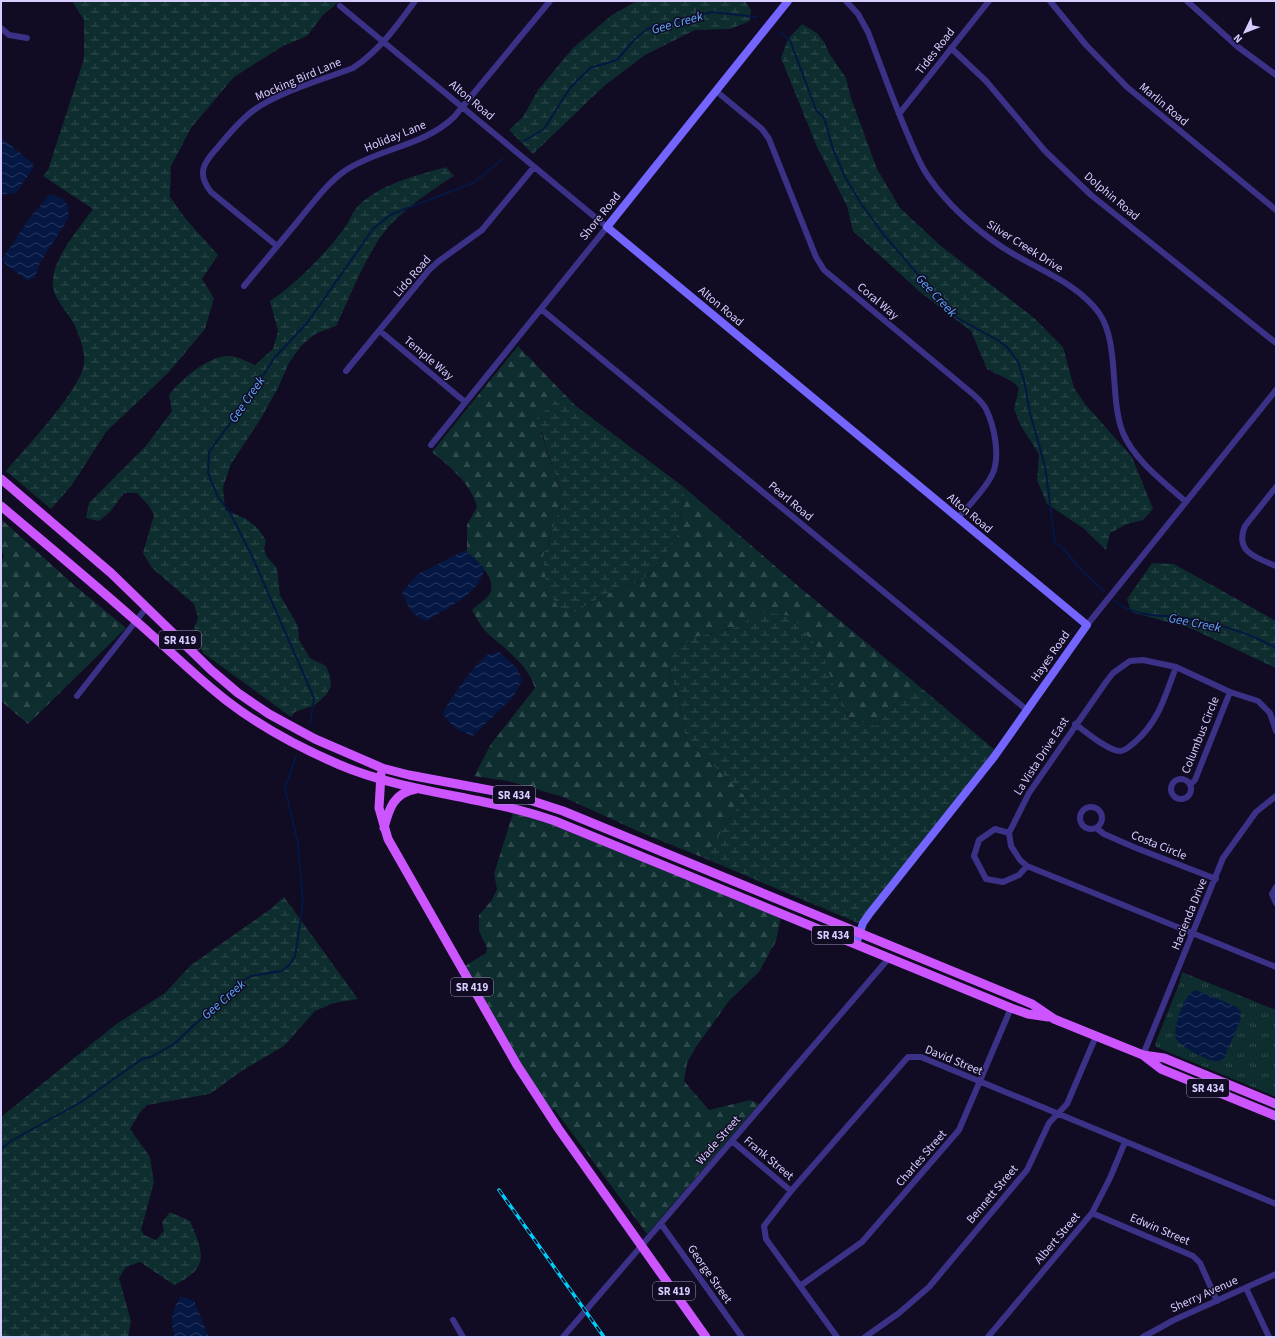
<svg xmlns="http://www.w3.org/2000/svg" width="1277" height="1338" font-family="'Source Sans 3',sans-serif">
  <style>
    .grass { fill: url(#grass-tufts) }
    .forest { fill: url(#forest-firs) }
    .wetland { fill: url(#wetland-marsh) }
    .water { fill: url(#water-waves) }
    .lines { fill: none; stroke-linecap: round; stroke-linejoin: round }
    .stream { stroke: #051743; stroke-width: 2 }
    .street { stroke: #3b3287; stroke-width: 6 }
    .secondary { stroke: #7465ff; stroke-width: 8 }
    .primary { stroke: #c5f; stroke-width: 9 }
    .rail-casing { stroke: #00cef9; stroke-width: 3.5 }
    .rail { stroke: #110b23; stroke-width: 2; stroke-dasharray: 6; stroke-linecap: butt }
    .labels { text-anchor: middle; stroke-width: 3; stroke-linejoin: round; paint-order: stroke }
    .shield { fill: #110b23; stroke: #9c94bd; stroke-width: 1 }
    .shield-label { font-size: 11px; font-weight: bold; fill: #d7ceff }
    .street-label { font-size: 12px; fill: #d7ceff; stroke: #110b23 }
    .water-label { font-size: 13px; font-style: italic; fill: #5ca8ff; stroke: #110b23 }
  </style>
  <defs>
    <pattern id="grass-tufts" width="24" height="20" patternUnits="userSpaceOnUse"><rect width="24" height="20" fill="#0e2d2e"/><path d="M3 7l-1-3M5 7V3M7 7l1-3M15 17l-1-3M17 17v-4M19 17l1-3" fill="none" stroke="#304a4d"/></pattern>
    <pattern id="forest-firs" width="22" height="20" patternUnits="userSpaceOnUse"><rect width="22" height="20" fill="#0e2d2e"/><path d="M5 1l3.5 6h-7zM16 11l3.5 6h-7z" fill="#304a4d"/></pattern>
    <pattern id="wetland-marsh" width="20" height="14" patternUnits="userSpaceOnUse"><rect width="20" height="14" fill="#0e2d2e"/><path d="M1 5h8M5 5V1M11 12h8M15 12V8" fill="none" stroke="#304a4d"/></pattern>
    <pattern id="water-waves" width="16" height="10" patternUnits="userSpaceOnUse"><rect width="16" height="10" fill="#051743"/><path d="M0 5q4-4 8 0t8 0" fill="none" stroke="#29385f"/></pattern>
  </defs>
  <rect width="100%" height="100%" fill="#110b23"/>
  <path class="grass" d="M 1182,972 L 1276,1010 L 1276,1097 L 1156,1047 L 1155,1044 L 1179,984 Z"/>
  <path class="forest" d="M 518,346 L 568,398 L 556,401 L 541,432 L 563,498 L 543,557 L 573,613 L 606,594 L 641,581 L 654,569 L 677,538 L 685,488 L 798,586 L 919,686 L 902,696 L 876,726 L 849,719 L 837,695 L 762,612 L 734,628 L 696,637 L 669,672 L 679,699 L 686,739 L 745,796 L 704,858 L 649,836 L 563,797 L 508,781 L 474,776 L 491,744 L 535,688 C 527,662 504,649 485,631 C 480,625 476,617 472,610 C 477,605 485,600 489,595 C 499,580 477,561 467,552 L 467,525 L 477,507 C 470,482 451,468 432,452 Z
    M 1,519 L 74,585 L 126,628 L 28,724 L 1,701 L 1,562 L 4,556 L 1,548 Z
    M 513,813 L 545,822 L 781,917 L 776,941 L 759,972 L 729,1001 L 696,1047 L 687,1063 L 684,1081 L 709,1110 L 750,1100 L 759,1104 L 647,1234 L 554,1109 L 551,1111 L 520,1063 L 465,966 L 486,953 L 487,948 L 479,931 L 479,915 L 492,900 L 497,889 L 494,874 Z"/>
  <path class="wetland" d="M 72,1 L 340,1 L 323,15 L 307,36 L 283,46 L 234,77 L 191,128 L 171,166 L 170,197 L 185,218 L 218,255 L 202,279 L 214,298 L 205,329 L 169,372 L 106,432 L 72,485 L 51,509 L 6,471 C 24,450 83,387 84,363 C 85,350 79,334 73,322 C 67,312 57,302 54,291 C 46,265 79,229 93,209 L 43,176 L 48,170 L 84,59 L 84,20 Z
    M 637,1 L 745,1 L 751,10 L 750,21 L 730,29 L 695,30 L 645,55 L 604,86 L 533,154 L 509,130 L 523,117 L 538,90 L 573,48 L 612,15 Z
    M 802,24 L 817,33 L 824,42 L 829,53 L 846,78 L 851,98 L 877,169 L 900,208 L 941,246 L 1034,318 L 1063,347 L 1074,388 L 1085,404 L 1132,457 L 1153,509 L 1143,520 L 1127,524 L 1110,533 L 1106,550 L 1083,528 L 1047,504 L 1037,480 L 1039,454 L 1021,426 L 1014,409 L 1019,388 L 1013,382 L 987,369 L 971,331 L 920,292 L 853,231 L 847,206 L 817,147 L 781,58 L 788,39 Z
    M 446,167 L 454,176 C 431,190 409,206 390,225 C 368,249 351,295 336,326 L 315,334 L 300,347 L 289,363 L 278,388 L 260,420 L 231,464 L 223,487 L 225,510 C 245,518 256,522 266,541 L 264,549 L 267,557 L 277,568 L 280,595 L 298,626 L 299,640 L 310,658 L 326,666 L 330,676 L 331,686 L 326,695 L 315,705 L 295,712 L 291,717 L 203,653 L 194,629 L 198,618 L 194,604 L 152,568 L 143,553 L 154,515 L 149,506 L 137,493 L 124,493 L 110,512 L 99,521 L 86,518 L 89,503 L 145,447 L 172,411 L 169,395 C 181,379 210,354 231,356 C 239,357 248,362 255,365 L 273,349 L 278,331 L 270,301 C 298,282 323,256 344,229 C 349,222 352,212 358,206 C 382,183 415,176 446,167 Z
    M 568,398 L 576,406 L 685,488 L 677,538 L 654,569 L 641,581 L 606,594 L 573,613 L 558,607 L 546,586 L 543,557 L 563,498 L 537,418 L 556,401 Z
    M 1152,563 L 1174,564 L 1276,621 L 1276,668 L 1190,628 L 1131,612 L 1127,599 Z
    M 762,612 L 792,616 L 822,653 L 837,695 L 849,719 L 876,726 L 902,696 L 919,686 L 995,750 L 858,923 L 704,858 L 745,796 L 686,739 L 679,699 L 669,672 L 673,650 L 696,637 L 734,628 Z
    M 284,897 L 358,999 L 334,1003 L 315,1011 L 284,1046 L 243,1070 L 210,1094 L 147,1105 L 141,1111 L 130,1129 L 150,1157 L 154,1182 L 141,1230 L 144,1235 L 156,1240 L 164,1231 L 162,1222 L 170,1212 L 190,1221 C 204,1253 210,1268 174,1285 L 140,1262 L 126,1267 L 119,1278 L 131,1321 L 128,1337 L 1,1337 L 1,1117 L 115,1025 L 165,993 L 191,965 L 272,908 Z"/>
  <path class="water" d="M 1,137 L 32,163 L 34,167 L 16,193 L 1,195 Z
    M 50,194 L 63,199 L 69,207 L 68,219 L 40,263 L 35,278 L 27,280 L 7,266 L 2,259 L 29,219 Z
    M 465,550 L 481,564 L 484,570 C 477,596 448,607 427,621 C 411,616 408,606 402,592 L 418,574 Z
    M 499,652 L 517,668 L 522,680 L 513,697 L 473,736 C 460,731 449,727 443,713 C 452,696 472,667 487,655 C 491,653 496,653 499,652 Z
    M 1196,990 L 1235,1006 L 1241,1011 L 1240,1021 L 1224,1058 C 1222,1059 1220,1061 1218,1061 C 1210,1063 1179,1046 1176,1038 C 1172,1028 1185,992 1196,990 Z
    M 181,1296 L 194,1301 L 209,1337 L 175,1337 C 169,1322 173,1308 181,1296 Z"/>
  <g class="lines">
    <path class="stream" d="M 780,32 L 790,40 L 816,110 L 824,118 L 833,149 L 845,177 L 862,205 L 884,235 L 954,316 L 999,341 L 1007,347 L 1018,362 L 1024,380 L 1030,413 L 1045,466 L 1055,543 L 1062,547 L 1084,573 L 1104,591
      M 524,141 L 544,129 L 570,88 L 590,68 L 617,60 L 634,40 L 647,29 L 712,12 L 757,17
      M 1114,601 C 1135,617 1160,615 1185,618 C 1216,623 1249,633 1276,648
      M 310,725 L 314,698 L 251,554 L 229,511 L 218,497 L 208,473 L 209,452 L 248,399 L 275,357 L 307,323 L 373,229 L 390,215 L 473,183 L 503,159
      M 1,1149 L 11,1141 L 81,1102 L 142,1059 L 151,1057 L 174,1044 L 238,984 L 251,976 L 282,971 L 289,965 L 295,956 L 303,903 L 298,844 L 285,788 L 296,756"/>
    <path class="street" d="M 846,1 L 858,14 L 868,32 C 881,66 893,100 907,133 C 914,149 920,166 930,179 C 949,206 973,227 999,245 C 1032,268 1075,280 1099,313 C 1120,343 1109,398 1123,433 C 1135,461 1164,482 1186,502
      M 1050,1 L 1086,45 L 1127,87 L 1276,210
      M 1187,1 L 1238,47 L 1276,75
      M 340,6 L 607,227 L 431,445
      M 1,28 L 9,35 L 27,38
      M 951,48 L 986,81 L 1045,151 L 1091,195 L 1276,343
      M 716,91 L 762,129 L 769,139 L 816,257 L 824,270 L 974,395 C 978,399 983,403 986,409 C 994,425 1001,457 992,475 C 984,491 969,505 958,518
      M 899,114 L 989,1
      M 277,246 L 211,192 C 196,173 204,162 218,147 C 229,134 240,120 254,110 C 279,92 324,79 353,68 C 379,51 397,26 415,1
      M 244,286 C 262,264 280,243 298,221 C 313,203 327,183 346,170 C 380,148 424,146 454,117 L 550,1
      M 541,309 L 1027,710
      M 380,331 L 465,402
      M 346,371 L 429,270 L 439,261 L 482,230 L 534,167
      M 1276,487 L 1245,526 C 1234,552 1257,558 1276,566
      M 1087,625 L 1276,390
      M 77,696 L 147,607
      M 1075,724 C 1085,731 1108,751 1120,751 C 1126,751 1131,745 1135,742 C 1159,721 1165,696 1176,667
      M 1276,731 L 1270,713 L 1258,701 L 1230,692 L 1176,667 L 1143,660 L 1130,661 L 1113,673 L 1106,682 L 1029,793 L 1009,833 L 1011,846 L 1020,860 L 1027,866 L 1276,967
      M1171 789a10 10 0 1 1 20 0a10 10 0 1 1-20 0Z
      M 1190,785 L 1195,780 L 1230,692
      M1080 818a11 11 0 1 1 22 0a11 11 0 1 1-22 0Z
      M 1096,828 L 1104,834 L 1136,848 L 1216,879
      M 1009,833 L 995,829 L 979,840 L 974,856 L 986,879 L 1003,882 L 1019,875 L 1027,866
      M 1276,887 L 1272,894 L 1276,903
      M 1143,1055 L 1223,858 L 1256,812 L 1276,796
      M 732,1141 L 791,1191
      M 1092,1213 L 1193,1256 L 1200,1263 L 1217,1301
      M 661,1224 L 742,1337
      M 800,1286 L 862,1242 L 959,1130 L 1011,1008
      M 1246,1288 L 1269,1337
      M 453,1320 L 463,1337
      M 563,1337 L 889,958
      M 837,1337 L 766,1239 L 764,1226 L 791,1191 L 908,1057 L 921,1057 L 1276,1204
      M 865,1337 L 899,1313 L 929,1287 L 1027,1170 L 1049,1123 L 1067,1104 L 1096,1036
      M 988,1337 L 1092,1213 L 1110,1178 L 1125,1142
      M 1143,1337 L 1174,1320 L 1276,1274"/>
    <path class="secondary" d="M 788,1 L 607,227 L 1087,625 L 994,757 L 870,913 L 863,923 L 856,944"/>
    <path class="primary" d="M 1,479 L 111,573 L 211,670 L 238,693 L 269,714 L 315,739 L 382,768 L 409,775 L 511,794 L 563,811 L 1032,1004 L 1054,1019 L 1143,1055 L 1164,1058 L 1276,1104
      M 1,506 C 46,544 92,582 136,621 C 166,647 195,676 227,701 C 261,727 300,748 340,765 C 409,794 485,796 555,821 L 1011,1008 L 1028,1014 L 1048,1017
      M 381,774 L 379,808 L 388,839 L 517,1065 L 558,1128 L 706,1337
      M 384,828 C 389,808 394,793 416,789
      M 1144,1056 L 1161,1069 L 1276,1116"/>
    <g class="rail-casing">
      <path id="rail" d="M 499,1190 L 604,1337"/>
    </g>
    <use href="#rail" class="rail"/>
  </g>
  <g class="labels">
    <g class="shield">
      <rect x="159" y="631" width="42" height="18" rx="3"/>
      <rect x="493" y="786" width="42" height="18" rx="3"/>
      <rect x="812" y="926" width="42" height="18" rx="3"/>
      <rect x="451" y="978" width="42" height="18" rx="3"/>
      <rect x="1187" y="1079" width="42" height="18" rx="3"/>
      <rect x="653" y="1282" width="42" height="18" rx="3"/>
    </g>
    <g class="shield-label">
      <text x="180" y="644">SR 419</text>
      <text x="514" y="799">SR 434</text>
      <text x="833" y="939">SR 434</text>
      <text x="472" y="991">SR 419</text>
      <text x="1208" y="1092">SR 434</text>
      <text x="674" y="1295">SR 419</text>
    </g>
    <g class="street-label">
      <text transform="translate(935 51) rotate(-52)" y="4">Tides Road</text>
      <text transform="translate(298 79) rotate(-23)" y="4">Mocking Bird Lane</text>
      <text transform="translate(472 100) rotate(40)" y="4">Alton Road</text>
      <text transform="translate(1164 104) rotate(40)" y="4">Marlin Road</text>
      <text transform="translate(395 136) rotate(-22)" y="4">Holiday Lane</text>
      <text transform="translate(1112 196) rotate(40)" y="4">Dolphin Road</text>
      <text transform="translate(600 216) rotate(-51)" y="4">Shore Road</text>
      <text transform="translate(1025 246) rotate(32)" y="4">Silver Creek Drive</text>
      <text transform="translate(412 276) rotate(-49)" y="4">Lido Road</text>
      <text transform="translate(878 301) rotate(40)" y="4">Coral Way</text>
      <text transform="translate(721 306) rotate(40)" y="4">Alton Road</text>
      <text transform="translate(429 358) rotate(40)" y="4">Temple Way</text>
      <text transform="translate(791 501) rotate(40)" y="4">Pearl Road</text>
      <text transform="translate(970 513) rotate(40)" y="4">Alton Road</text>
      <text transform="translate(1050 656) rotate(-55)" y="4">Hayes Road</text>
      <text transform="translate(1200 735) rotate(-68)" y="4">Columbus Circle</text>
      <text transform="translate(1041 756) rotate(-57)" y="4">La Vista Drive East</text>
      <text transform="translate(1159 845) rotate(22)" y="4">Costa Circle</text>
      <text transform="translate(1189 914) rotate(-68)" y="4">Hacienda Drive</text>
      <text transform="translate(954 1060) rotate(22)" y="4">David Street</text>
      <text transform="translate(718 1140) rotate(-49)" y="4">Wade Street</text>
      <text transform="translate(769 1158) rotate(40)" y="4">Frank Street</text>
      <text transform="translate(921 1158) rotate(-49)" y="4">Charles Street</text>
      <text transform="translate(992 1194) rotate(-50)" y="4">Bennett Street</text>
      <text transform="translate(1160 1229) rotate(23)" y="4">Edwin Street</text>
      <text transform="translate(1057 1238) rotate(-50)" y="4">Albert Street</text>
      <text transform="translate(710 1274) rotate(55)" y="4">George Street</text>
      <text transform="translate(1204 1294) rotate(-24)" y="4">Sherry Avenue</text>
    </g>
    <g class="water-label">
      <text transform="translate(677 22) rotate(-16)" y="5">Gee Creek</text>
      <text transform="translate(937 295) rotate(47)" y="5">Gee Creek</text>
      <text transform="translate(246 399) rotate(-55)" y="5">Gee Creek</text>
      <text transform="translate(1195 622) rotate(11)" y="5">Gee Creek</text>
      <text transform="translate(223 999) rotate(-41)" y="5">Gee Creek</text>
    </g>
  </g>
  <rect width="1277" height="1338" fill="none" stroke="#d7ceff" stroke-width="4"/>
  <g transform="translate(1245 32) rotate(227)" stroke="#110b23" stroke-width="3" paint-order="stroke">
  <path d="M0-3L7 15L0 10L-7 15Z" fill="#d7ceff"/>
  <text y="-6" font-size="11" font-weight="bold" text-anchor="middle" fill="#d7ceff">N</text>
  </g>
</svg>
